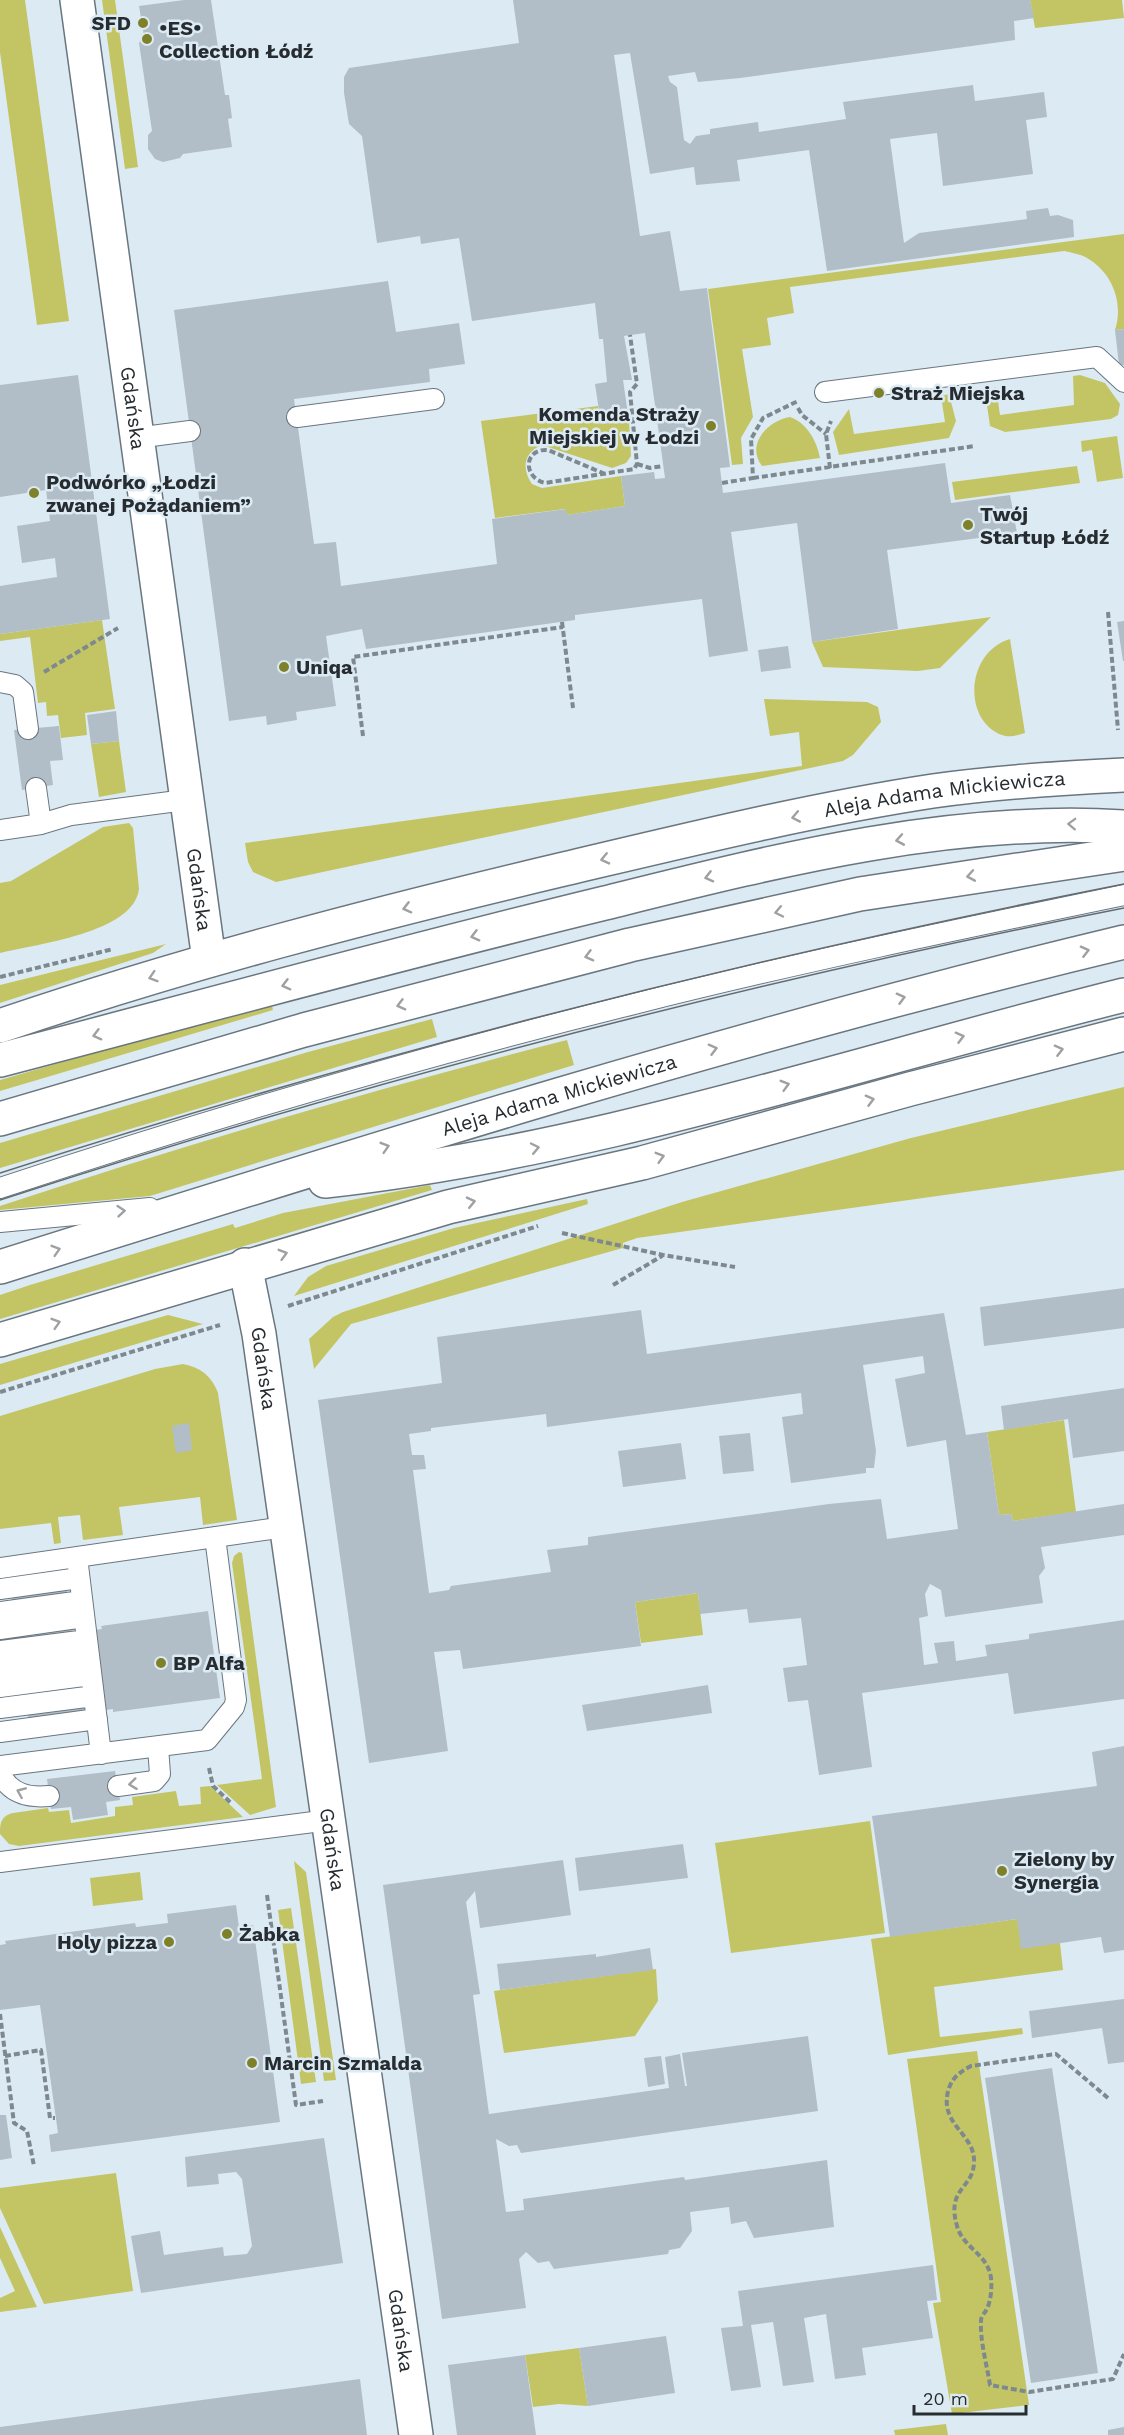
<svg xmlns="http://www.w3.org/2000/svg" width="1124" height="2435" font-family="'Work Sans',sans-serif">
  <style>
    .green { fill: #c3c565 }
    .building { fill: #b1bec8; fill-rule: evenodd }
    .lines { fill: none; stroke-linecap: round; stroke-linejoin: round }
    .service-casing { stroke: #6a767f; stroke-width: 22 }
    .tertiary-casing { stroke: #6a767f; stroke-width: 36 }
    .secondary-casing { stroke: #6a767f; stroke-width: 36 }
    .path { stroke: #7e888f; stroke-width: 4; stroke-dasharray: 6 3; stroke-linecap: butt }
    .service { stroke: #fff; stroke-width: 20 }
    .tertiary { stroke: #fff; stroke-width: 33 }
    .secondary { stroke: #fff; stroke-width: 33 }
    .tram { stroke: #636b71; stroke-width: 1.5 }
    .oneway { stroke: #9ea0a2 }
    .poi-dot { fill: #7f812a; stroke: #dceaf4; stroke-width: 2 }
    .labels { text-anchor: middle; stroke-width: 5; stroke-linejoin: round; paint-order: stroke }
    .poi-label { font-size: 20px; font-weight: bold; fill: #272c30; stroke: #dceaf4; text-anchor: start }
    .street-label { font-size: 20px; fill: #272c30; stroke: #dceaf4 }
  </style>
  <rect width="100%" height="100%" fill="#dceaf4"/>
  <path class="green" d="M 0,0 L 25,0 L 69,321 L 37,325 L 0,52 Z
    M 102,0 L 115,0 L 138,167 L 125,169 Z
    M 1030,0 L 1122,0 L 1124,18 L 1035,28 Z
    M 1124,234 L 1124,329 L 1115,330 C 1124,303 1112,272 1087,258 C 1081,254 1072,253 1064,251 L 790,287 L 794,313 L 767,318 L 771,345 L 742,349 L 753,417 L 741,438 L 743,464 L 732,465 L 708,289 Z
    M 1080,375 L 1105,383 L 1120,404 L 1118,415 L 1111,419 L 1005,432 L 990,426 L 985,392 L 996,387 L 1000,415 L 1074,405 L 1073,376 Z
    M 949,394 L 956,421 L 949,438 L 839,455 L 833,432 L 849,409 L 854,434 L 945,422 L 941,396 Z
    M 598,406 L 601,424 L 629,421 L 631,456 L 626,463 L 612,468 L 542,445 C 524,452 521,468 532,484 L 542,488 L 621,476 L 625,506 L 567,515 L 565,509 L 495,518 L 481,421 Z
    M 790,417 C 807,423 817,441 820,458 L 762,466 C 745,444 769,420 790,417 Z
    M 1117,436 L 1123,478 L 1097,482 L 1092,450 L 1082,452 L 1081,441 Z
    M 1077,466 L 1080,483 L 955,500 L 952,482 Z
    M 991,617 L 940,668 L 918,671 L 823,667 L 812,642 Z
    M 102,620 L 115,709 L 85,713 L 87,735 L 61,738 L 58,715 L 47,716 L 46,702 L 38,703 L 30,637 L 0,641 L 0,634 Z
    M 1010,639 L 1025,733 C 1018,735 1009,738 1002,735 C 962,720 966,652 1010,639 Z
    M 764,699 L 867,702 L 878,707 L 881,722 L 853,755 L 843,761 L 276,882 L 253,872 L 248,862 L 245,843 L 802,766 L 799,732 L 770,736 Z
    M 119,741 L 126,792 L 99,797 L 91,744 Z
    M 129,823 L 133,828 L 139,889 C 134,933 36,944 0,953 L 0,883 L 11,881 L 103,827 Z
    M 166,944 L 153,953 L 0,1003 L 0,985 Z
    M 271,1002 L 273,1010 L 0,1091 L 0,1080 Z
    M 432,1019 L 437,1037 L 0,1168 L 0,1143 L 308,1052 Z
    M 567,1040 L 574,1065 L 150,1196 L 0,1210 L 0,1206 C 187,1144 376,1089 567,1040 Z
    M 1124,1087 L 1124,1170 L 637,1238 L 623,1243 L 623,1248 L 351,1324 L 314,1369 L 309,1339 L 333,1317 L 343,1312 L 682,1202 L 911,1138 Z
    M 430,1185 L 432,1190 L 0,1319 L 0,1295 L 30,1285 L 233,1224 L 235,1228 L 283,1213 Z
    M 587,1199 L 588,1204 L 294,1296 L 308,1277 L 326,1266 L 454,1228 Z
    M 168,1315 L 203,1324 L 0,1385 L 0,1364 Z
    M 183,1364 C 200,1367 212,1376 218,1393 L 237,1520 L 203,1525 L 200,1497 L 119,1507 L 123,1535 L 83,1540 L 80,1515 L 58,1517 L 61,1543 L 54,1544 L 51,1523 L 0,1529 L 0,1416 L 155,1369 Z
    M 1064,1420 L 1076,1512 L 1013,1521 L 1011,1514 L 999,1515 L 987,1432 Z
    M 239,1552 L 242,1553 L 276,1807 L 250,1815 L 217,1785 L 262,1779 L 232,1563 L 234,1556 Z
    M 698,1593 L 703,1635 L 641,1643 L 635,1602 Z
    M 210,1786 L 243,1817 L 19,1846 L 9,1844 L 0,1834 C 0,1823 1,1816 13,1813 L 48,1808 L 49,1812 L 69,1810 L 71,1823 L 115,1816 L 115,1807 L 133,1805 L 132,1797 L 176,1791 L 179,1806 L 201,1804 L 200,1787 Z
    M 870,1821 L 885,1933 L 731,1953 L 715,1843 Z
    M 294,1861 L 306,1872 L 336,2080 L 324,2081 Z
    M 140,1872 L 143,1900 L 93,1906 L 90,1878 Z
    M 291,1908 L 316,2082 L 301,2084 L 278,1910 Z
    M 1017,1919 L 1060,1943 L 1063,1970 L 934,1987 L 940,2037 L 1022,2028 L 1023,2034 L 888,2055 L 871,1939 Z
    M 656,1969 L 658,2001 L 635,2036 L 504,2053 L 494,1991 Z
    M 977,2051 L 1029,2405 L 952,2414 L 933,2303 L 941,2302 L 907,2059 Z
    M 116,2173 L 133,2291 L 44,2304 L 0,2208 L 0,2188 Z
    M 0,2227 L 37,2307 L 0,2312 L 0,2298 L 15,2291 L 0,2258 Z
    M 579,2348 L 588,2406 L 559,2404 L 533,2407 L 525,2355 Z
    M 946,2424 L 948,2435 L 895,2435 L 894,2430 Z"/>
  <path class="building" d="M 184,0 L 211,0 L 225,95 L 229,95 L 232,118 L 228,119 L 232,147 L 183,154 L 180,158 L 163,162 L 155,159 L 148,149 L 148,135 L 152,131 L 139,43 L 144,36 L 139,6 Z
    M 513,0 L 1030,0 L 1034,18 L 1014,21 L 1015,40 L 740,78 L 698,82 L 695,72 L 668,76 L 670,82 L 677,87 L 684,140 L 690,144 L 696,136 L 710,134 L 710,129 L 758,122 L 759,132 L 846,119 L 843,102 L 973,85 L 975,101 L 1044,92 L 1047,117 L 1026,120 L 1033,174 L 943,186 L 937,133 L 890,139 L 904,243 L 919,233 L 1027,219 L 1026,211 L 1048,208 L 1050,216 L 1058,215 L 1073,220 L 1074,237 L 827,271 L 809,150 L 737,160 L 740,181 L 696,185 L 694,167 L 650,174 L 630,53 L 614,55 L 640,236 L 670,231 L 680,291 L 707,288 L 730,467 L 720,468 L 723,493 L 945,463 L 951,503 L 1010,495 L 1017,533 L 887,550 L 898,629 L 812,642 L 797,523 L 731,532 L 748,651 L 709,657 L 702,599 L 575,615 L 575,620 L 366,649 L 362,629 L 326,636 L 336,706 L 296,712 L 297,720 L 267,725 L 266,716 L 229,721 L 174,310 L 388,281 L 396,332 L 459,323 L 465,364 L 429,369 L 430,382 L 294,399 L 314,544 L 336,542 L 341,586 L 497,564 L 492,519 L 566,509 L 567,515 L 625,506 L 621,476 L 654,472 L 655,479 L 665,478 L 645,333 L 624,336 L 632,380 L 623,380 L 629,421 L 601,424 L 595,384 L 607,382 L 603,339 L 599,339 L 595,303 L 472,321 L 459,238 L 421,244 L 420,236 L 377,243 L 362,136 L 349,124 L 344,93 L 344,77 L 349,68 L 519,43 Z
    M 1124,329 L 1124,365 L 1119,365 L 1115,330 Z
    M 78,375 L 110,619 L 0,634 L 0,586 L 57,577 L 55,558 L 22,563 L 17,526 L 50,521 L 46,490 L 0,497 L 0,385 Z
    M 1124,621 L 1124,661 L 1123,661 L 1117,622 Z
    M 788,646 L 791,668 L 761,672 L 758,650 Z
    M 116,711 L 119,741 L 91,744 L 87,715 Z
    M 59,726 L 63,760 L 50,761 L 53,785 L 22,790 L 14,730 Z
    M 1124,1288 L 1124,1328 L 984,1346 L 980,1307 Z
    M 641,1310 L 647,1354 L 944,1313 L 966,1435 L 987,1432 L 999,1515 L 1011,1514 L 1013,1521 L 1124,1504 L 1124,1535 L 1041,1547 L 1045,1568 L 1039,1576 L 1043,1603 L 945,1617 L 941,1590 L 930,1584 L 925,1594 L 928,1616 L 919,1618 L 924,1665 L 938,1663 L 934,1643 L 954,1641 L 956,1661 L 987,1656 L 985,1645 L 1029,1639 L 1029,1634 L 1124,1620 L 1124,1699 L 1014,1714 L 1008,1673 L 862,1693 L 872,1767 L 819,1775 L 808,1700 L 788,1702 L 783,1668 L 807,1665 L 801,1618 L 749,1623 L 747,1609 L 700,1614 L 698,1593 L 635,1602 L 641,1646 L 463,1669 L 460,1650 L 434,1652 L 448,1751 L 369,1763 L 318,1400 L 442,1383 L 437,1337 ZM 923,1356 L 925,1373 L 895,1379 L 907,1447 L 946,1440 L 958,1529 L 887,1539 L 881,1499 L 829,1504 L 588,1537 L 588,1545 L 547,1550 L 551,1572 L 451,1586 L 449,1590 L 429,1593 L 413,1470 L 426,1469 L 424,1455 L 412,1455 L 409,1434 L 431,1431 L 431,1428 L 546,1414 L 547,1427 L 801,1393 L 803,1414 L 782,1417 L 791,1483 L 866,1473 L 866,1468 L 874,1468 L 876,1451 L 863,1365 Z
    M 1124,1388 L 1124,1451 L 1073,1458 L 1068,1419 L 1004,1430 L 1001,1406 Z
    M 189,1423 L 192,1450 L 176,1453 L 172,1426 Z
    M 750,1433 L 754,1471 L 723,1474 L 719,1436 Z
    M 681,1443 L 686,1479 L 623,1487 L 618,1451 Z
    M 64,1571 L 73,1633 L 102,1629 L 101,1626 L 208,1611 L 220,1698 L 113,1712 L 113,1709 L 83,1713 L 31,1737 L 9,1578 Z
    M 708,1685 L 712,1713 L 587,1731 L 582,1705 Z
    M 1124,1746 L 1124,1950 L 1104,1953 L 1101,1937 L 1021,1949 L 1017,1919 L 890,1937 L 872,1816 L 1097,1786 L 1092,1752 Z
    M 115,1771 L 120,1800 L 106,1802 L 108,1815 L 73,1820 L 71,1807 L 51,1809 L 47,1779 Z
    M 683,1844 L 688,1878 L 579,1891 L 575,1858 Z
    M 563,1860 L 571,1915 L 480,1928 L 475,1891 L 466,1902 L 480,1994 L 473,1995 L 489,2114 L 669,2088 L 665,2057 L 680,2054 L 685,2086 L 687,2086 L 682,2053 L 808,2036 L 818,2111 L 521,2153 L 517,2145 L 509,2146 L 496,2139 L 506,2212 L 524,2210 L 523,2199 L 684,2177 L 685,2180 L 827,2160 L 834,2227 L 754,2238 L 746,2221 L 731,2224 L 729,2207 L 690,2212 L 692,2231 L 680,2248 L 669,2250 L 668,2254 L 554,2269 L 549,2261 L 538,2263 L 526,2252 L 519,2259 L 526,2308 L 442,2319 L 383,1885 Z
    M 236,1905 L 239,1927 L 253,1925 L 280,2122 L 51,2152 L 49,2135 L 58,2133 L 40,2005 L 0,2010 L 0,1945 L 6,1944 L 5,1941 L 135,1923 L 136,1927 L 168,1923 L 167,1914 Z
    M 650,1948 L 653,1970 L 500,1990 L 497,1964 L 596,1954 L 596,1957 Z
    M 1124,1999 L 1124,2062 L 1108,2064 L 1102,2028 L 1032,2038 L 1029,2011 Z
    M 661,2056 L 665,2084 L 648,2087 L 644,2058 Z
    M 1052,2068 L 1098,2373 L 1031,2383 L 985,2078 Z
    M 0,2115 L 6,2115 L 12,2158 L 0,2160 Z
    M 324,2138 L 343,2263 L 141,2293 L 131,2236 L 160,2231 L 164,2255 L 223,2247 L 224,2256 L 247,2254 L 252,2246 L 242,2179 L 236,2172 L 218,2174 L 219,2184 L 187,2187 L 185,2157 Z
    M 933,2265 L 937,2300 L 927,2301 L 933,2338 L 862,2348 L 866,2375 L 835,2379 L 826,2314 L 804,2318 L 814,2382 L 783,2386 L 773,2322 L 751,2325 L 761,2387 L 731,2391 L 721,2328 L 743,2326 L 738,2291 Z
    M 666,2336 L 675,2393 L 588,2406 L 579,2348 Z
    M 525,2355 L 536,2435 L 457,2435 L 448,2365 Z
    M 360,2379 L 367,2435 L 0,2435 L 0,2427 Z
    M 1124,2427 L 1124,2435 L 1108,2435 L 1108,2430 Z"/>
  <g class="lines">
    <g class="service-casing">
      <path id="service" d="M 825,392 L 1097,357 L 1124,382
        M 297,417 L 434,399
        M 136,438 L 190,431
        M 0,682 L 15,685 L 23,692 L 28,729
        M 36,788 L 41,824
        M 0,830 L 41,824 L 71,815 L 185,800
        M 0,1188 C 209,1119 420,1057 634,1004 C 796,963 960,929 1124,895
        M 0,1222 L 150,1208
        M 77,1557 L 101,1754
        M 0,1568 L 285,1527
        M 0,1589 L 79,1578
        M 0,1612 L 82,1601
        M 0,1629 L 84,1617
        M 0,1651 L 87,1640
        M 0,1668 L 89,1655
        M 0,1687 L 91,1675
        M 0,1708 L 94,1696
        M 0,1732 L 97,1719
        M 0,1766 L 207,1740 L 234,1707 L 236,1700 L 215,1537
        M 0,1773 C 10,1794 28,1798 49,1796
        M 118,1786 L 154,1781 L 160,1774 L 158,1747
        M 0,1862 L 329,1820"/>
    </g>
    <g class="tertiary-casing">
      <g id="tertiary">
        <path id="s1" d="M 77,0 L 209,960"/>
        <path id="s2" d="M 245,1265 L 259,1334 L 416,2435"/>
      </g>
    </g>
    <g class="secondary-casing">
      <g id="secondary">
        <path id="s3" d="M 0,1026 C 185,963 374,914 564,869 C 687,840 809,810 933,791 C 997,782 1060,778 1124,775"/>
        <path d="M 0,1060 C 202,1007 403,952 605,903 C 774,861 949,816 1124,827"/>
        <path d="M 0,1119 L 304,1030 L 630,945 L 860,894 L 1124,854"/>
        <path d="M 325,1181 C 598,1151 859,1061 1124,995"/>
        <path id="s4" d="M 0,1267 C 372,1150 744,1033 1124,942"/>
        <path d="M 0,1340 L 448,1207 L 642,1163 L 910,1089 L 1124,1034"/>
      </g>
    </g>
    <path class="path" d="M 798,408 L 802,415 L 826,434
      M 637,464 L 650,468 L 663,466
      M 830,468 L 826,434 L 831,421
      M 605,474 L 548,450 C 524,448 522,477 545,483 L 634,469 L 637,464 L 630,392 L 637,384 L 630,335
      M 753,478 L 975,446
      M 722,483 L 753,478 L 751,439 L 763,418 L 798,401
      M 1108,612 L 1118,730
      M 562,622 L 573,708
      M 44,672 L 118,628
      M 363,736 L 353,657 L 563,627
      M 0,977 L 113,949
      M 562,1233 L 663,1255 L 735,1267
      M 613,1285 L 662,1256
      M 288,1306 L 538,1226
      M 0,1392 L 220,1325
      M 209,1768 L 213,1786 L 231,1803
      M 267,1895 L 296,2105 L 323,2101
      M 0,2014 L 14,2123 L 27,2131 L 34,2166
      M 5,2056 L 41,2050 L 50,2118 L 55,2118
      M 1108,2098 L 1056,2054 L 971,2066 C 960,2072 953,2077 949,2088 C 937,2125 976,2133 974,2163 C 973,2189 946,2188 957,2226 C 963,2248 988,2254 991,2278 C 992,2288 991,2300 987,2309 C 984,2314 981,2316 981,2321 C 980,2342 987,2365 990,2385 L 1029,2392 L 1113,2379 L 1124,2354"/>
    <use href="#service" class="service"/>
    <use href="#tertiary" class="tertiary"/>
    <use href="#secondary" class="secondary"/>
    <path class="tram" d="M 0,1173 C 369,1054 744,959 1124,884
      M 0,1200 C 369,1080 744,983 1124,908"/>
  </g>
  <defs><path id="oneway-chevron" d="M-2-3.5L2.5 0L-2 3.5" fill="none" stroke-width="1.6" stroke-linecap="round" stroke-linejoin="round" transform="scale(1.5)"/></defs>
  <g class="oneway">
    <use href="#oneway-chevron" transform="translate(796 817) rotate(169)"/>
    <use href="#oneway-chevron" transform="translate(1072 824) rotate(-178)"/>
    <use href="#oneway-chevron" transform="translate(900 840) rotate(170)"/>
    <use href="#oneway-chevron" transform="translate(605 859) rotate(167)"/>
    <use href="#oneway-chevron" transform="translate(971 876) rotate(170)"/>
    <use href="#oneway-chevron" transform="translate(709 877) rotate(166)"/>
    <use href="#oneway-chevron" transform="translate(407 908) rotate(166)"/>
    <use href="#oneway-chevron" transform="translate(779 912) rotate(168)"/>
    <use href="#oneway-chevron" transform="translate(475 936) rotate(165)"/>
    <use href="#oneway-chevron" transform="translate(1085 951) rotate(-14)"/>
    <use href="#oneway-chevron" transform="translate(589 956) rotate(165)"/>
    <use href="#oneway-chevron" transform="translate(153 977) rotate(163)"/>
    <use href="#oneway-chevron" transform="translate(286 985) rotate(165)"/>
    <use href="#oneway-chevron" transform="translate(901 998) rotate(-15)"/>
    <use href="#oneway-chevron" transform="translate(401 1005) rotate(165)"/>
    <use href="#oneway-chevron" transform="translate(97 1035) rotate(165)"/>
    <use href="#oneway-chevron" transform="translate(960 1037) rotate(-15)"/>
    <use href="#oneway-chevron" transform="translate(713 1049) rotate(-15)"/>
    <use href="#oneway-chevron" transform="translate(1059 1050) rotate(-14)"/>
    <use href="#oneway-chevron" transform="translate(785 1085) rotate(-16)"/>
    <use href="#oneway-chevron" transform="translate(870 1100) rotate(-15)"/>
    <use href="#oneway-chevron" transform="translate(385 1147) rotate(-17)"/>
    <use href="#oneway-chevron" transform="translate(535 1148) rotate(-12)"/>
    <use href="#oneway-chevron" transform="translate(660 1157) rotate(-16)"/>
    <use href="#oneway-chevron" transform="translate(471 1202) rotate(-13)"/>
    <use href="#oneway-chevron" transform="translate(121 1211) rotate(-5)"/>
    <use href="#oneway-chevron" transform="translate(56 1250) rotate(-17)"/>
    <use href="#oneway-chevron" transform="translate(283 1254) rotate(-16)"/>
    <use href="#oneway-chevron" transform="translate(56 1323) rotate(-17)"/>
    <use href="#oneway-chevron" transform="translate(133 1784) rotate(173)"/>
    <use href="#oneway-chevron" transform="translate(21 1792) rotate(-157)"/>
  </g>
  <g class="poi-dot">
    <circle cx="143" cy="23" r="6"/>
    <circle cx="147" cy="39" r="6"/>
    <circle cx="879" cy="393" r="6"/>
    <circle cx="711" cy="426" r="6"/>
    <circle cx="34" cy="493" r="6"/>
    <circle cx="968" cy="525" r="6"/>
    <circle cx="284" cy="667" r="6"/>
    <circle cx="161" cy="1663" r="6"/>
    <circle cx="1002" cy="1871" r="6"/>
    <circle cx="227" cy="1934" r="6"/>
    <circle cx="169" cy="1942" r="6"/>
    <circle cx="252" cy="2063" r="6"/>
  </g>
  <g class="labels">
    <g class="poi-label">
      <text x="131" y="30" text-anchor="end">SFD</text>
      <text x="159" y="35">•ES•<tspan x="159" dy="23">Collection Łódź</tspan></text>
      <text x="891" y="400">Straż Miejska</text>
      <text x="699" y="421" text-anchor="end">Komenda Straży<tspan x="699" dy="23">Miejskiej w Łodzi</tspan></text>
      <text x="46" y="489">Podwórko „Łodzi<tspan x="46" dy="23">zwanej Pożądaniem”</tspan></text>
      <text x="980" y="521">Twój<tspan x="980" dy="23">Startup Łódź</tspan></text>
      <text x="296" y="674">Uniqa</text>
      <text x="173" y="1670">BP Alfa</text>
      <text x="1014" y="1866">Zielony by<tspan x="1014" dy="23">Synergia</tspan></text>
      <text x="239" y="1941">Żabka</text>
      <text x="157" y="1949" text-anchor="end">Holy pizza</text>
      <text x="264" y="2070">Marcin Szmalda</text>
    </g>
    <g class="street-label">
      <text dy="7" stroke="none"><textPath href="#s1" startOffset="412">Gdańska</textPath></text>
      <text dy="7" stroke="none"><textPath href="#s3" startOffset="974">Aleja Adama Mickiewicza</textPath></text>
      <text dy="7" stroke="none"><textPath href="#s1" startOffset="898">Gdańska</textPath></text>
      <text dy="7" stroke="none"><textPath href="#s4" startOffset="585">Aleja Adama Mickiewicza</textPath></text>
      <text dy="7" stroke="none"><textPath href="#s2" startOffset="105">Gdańska</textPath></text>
      <text dy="7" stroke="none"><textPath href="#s2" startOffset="591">Gdańska</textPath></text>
      <text dy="7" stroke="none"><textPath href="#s2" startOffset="1077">Gdańska</textPath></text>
    </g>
  </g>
  <path d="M914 2405v9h112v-9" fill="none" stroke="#272c30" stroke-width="3"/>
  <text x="923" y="2405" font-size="18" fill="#272c30" stroke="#dceaf4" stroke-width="4.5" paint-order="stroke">20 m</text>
</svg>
